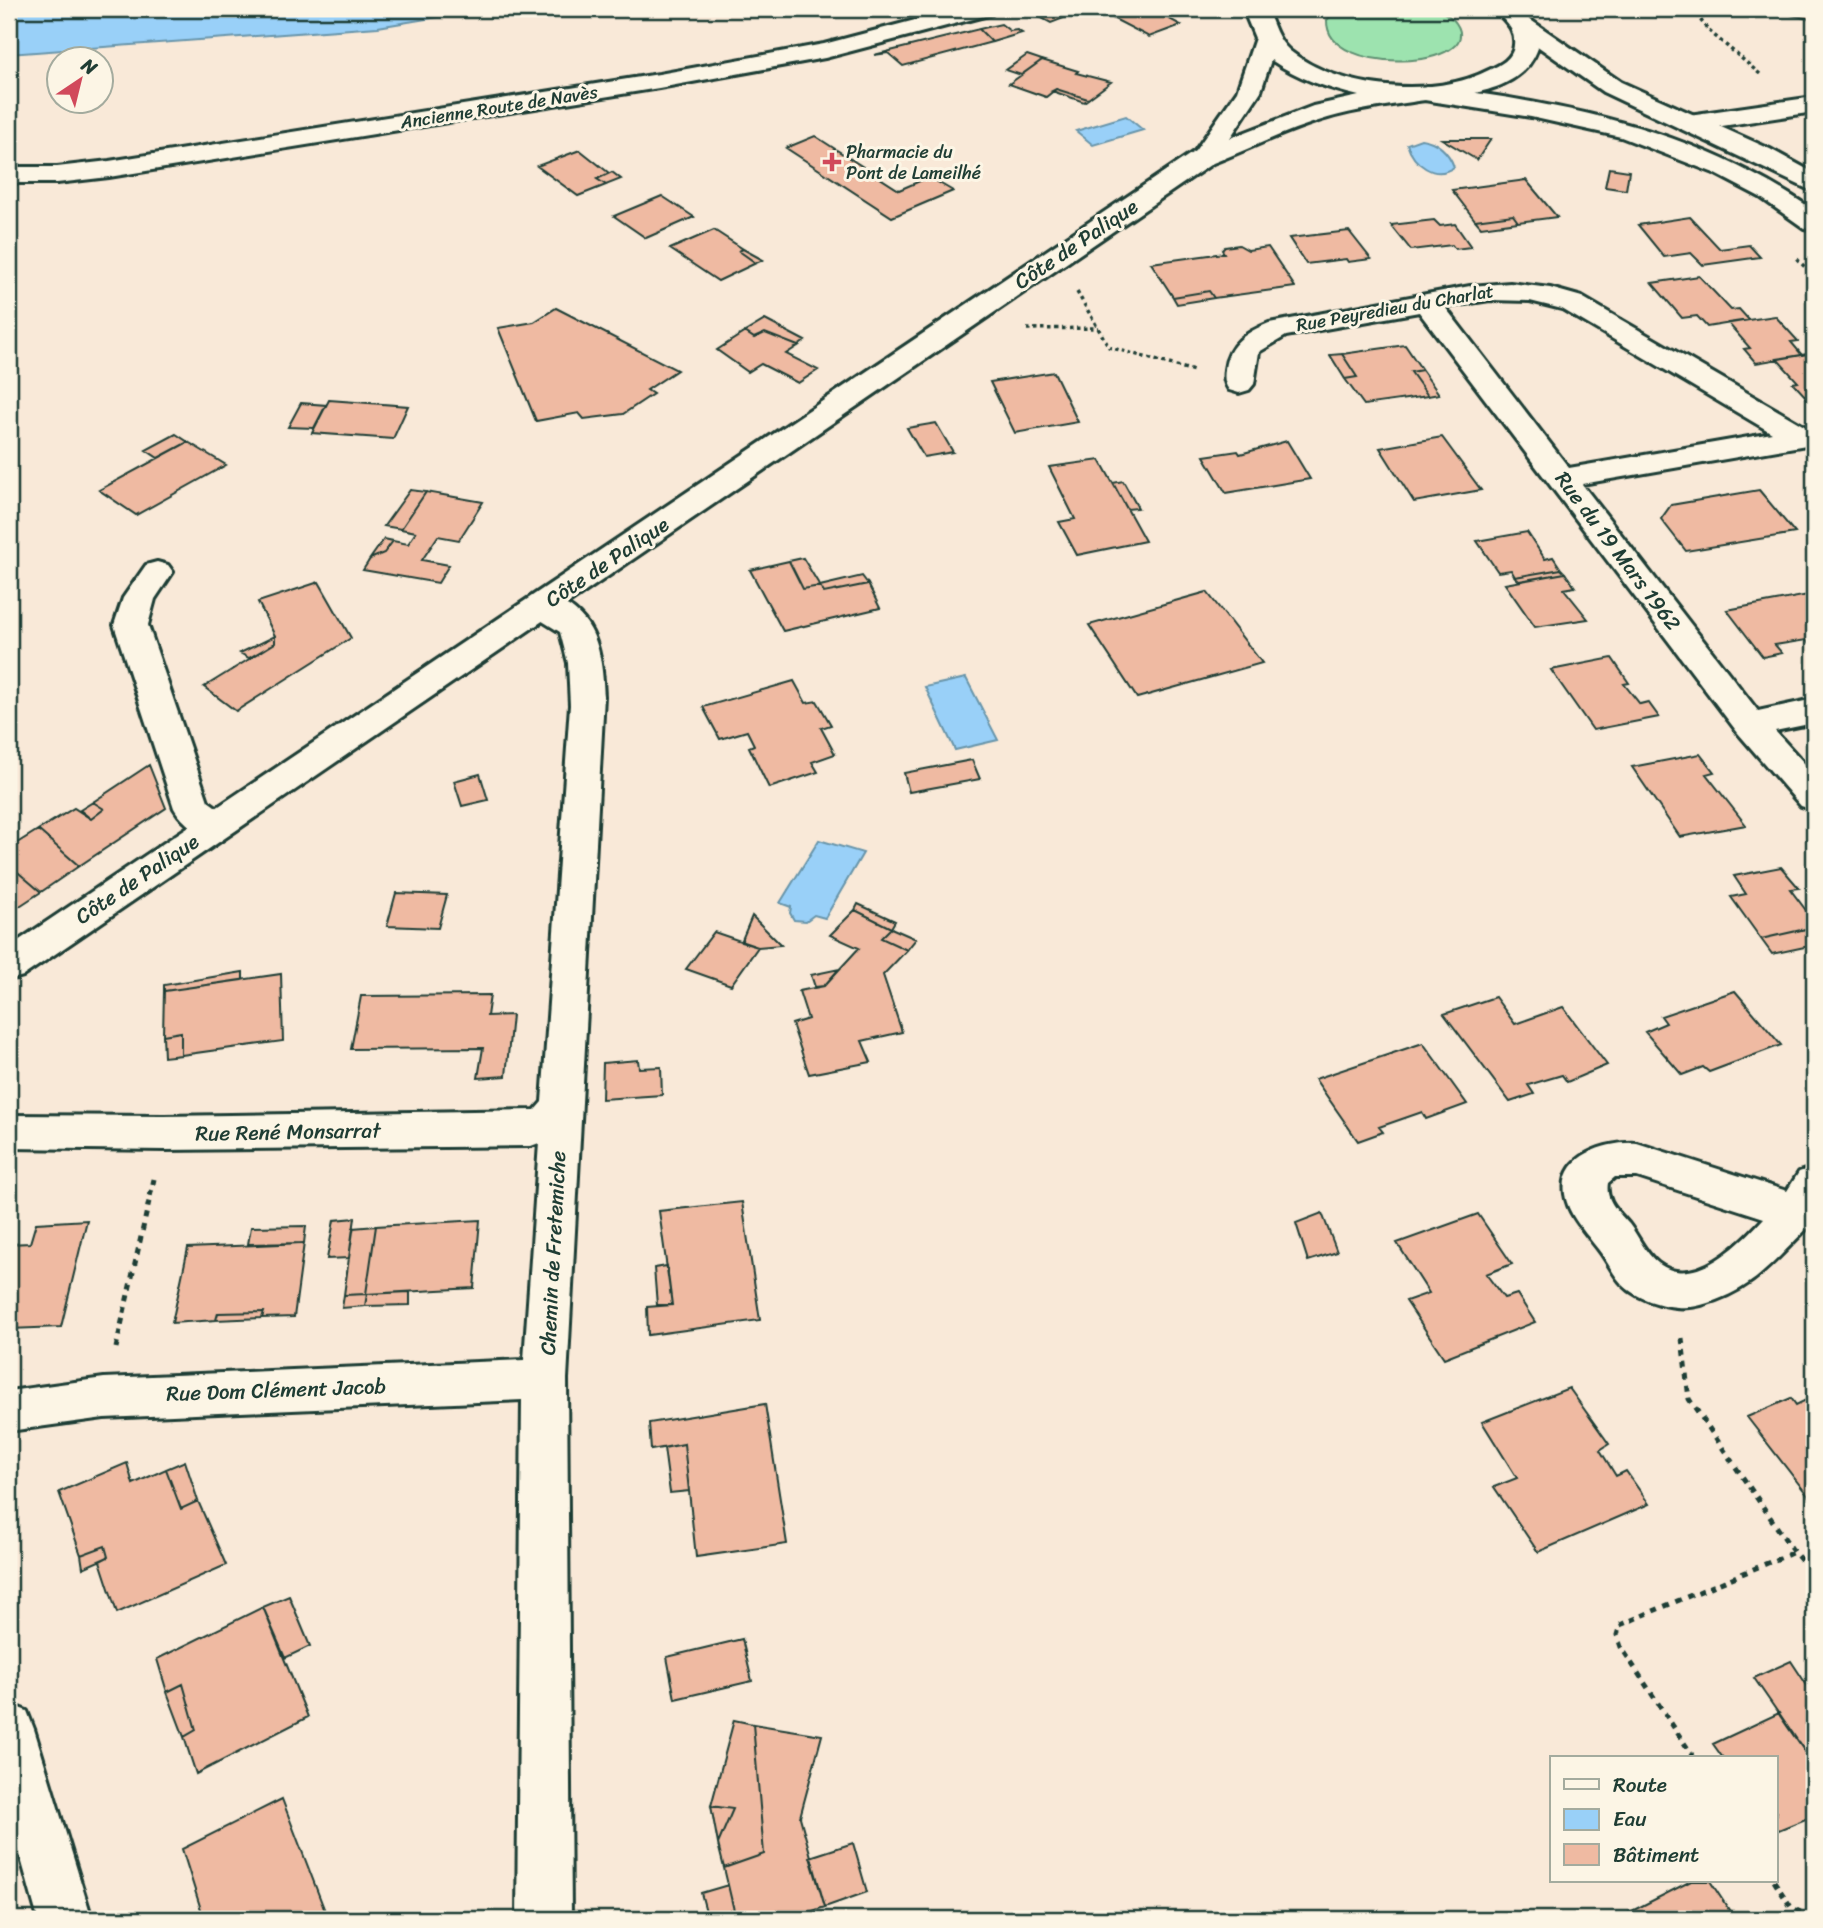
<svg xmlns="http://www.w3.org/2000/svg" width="1823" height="1928" font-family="Sriracha,sans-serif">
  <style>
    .green { fill: #9de3af; stroke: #5e9072; stroke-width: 2 }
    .water { fill: #99d0f8; stroke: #6895aa; stroke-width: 2 }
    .building { fill: #efbaa2; stroke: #1f3d34; stroke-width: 2 }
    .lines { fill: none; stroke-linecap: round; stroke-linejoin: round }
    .minor-casing { stroke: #1f3d34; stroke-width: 6 }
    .tertiary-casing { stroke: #1f3d34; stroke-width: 6 }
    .secondary-casing { stroke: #1f3d34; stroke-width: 6 }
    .path-far1 { stroke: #1f3d34; stroke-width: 3.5; stroke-dasharray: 3.5 3.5; stroke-linecap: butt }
    .path { stroke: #1f3d34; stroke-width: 5; stroke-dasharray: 6 6; stroke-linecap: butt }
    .minor { fill: #fcf5e5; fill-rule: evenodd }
    .tertiary { fill: #fcf5e5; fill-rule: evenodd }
    .secondary { fill: #fcf5e5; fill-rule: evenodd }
    .poi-dot { fill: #d1495b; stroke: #fcf5e5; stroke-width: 2.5 }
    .labels { text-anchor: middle; stroke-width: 6; stroke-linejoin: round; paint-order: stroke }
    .far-street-label { font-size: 18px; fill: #1f3d34; stroke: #fcf5e5 }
    .far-poi-label { font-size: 18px; fill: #1f3d34; stroke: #fcf5e5; text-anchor: start }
    .street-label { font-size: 21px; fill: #1f3d34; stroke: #fcf5e5 }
  </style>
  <rect width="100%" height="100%" fill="#f9e9d8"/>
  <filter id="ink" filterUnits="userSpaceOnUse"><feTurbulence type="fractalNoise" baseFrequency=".0143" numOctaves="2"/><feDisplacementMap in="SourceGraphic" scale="14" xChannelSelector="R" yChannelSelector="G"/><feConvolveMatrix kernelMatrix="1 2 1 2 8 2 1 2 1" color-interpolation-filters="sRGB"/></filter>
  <g filter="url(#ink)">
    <path class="green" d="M 1337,9 C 1366,9 1407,4 1434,9 C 1441,10 1452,17 1456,23 C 1488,68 1325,79 1327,20 Z"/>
    <path class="water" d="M 9,9 L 486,9 L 378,27 L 9,54 Z
      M 1126,116 L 1143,130 L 1093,145 L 1076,131 Z
      M 1421,139 C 1437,141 1449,152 1454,167 C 1435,181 1413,164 1407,144 Z
      M 966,678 L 998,740 L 955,750 L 925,687 Z
      M 819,840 L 863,853 L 825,918 L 814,915 L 806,921 L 794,920 L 790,913 L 791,907 L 780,903 Z"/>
    <path class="building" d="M 1095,9 L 1151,9 L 1181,25 L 1149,37 Z
      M 1796,9 L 1814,9 L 1814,20 L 1792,15 Z
      M 1050,11 L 1064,18 L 1051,23 L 1036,15 Z
      M 1001,24 L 1010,31 L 1017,30 L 1022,33 L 992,42 L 979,29 Z
      M 979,29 L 992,42 L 903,66 L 888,53 L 874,55 Z
      M 1027,55 L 1042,60 L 1021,75 L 1006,70 Z
      M 1042,60 L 1078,71 L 1076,73 L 1111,82 L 1088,99 L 1056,89 L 1046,97 L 1009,84 Z
      M 1056,89 L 1088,99 L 1084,102 L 1052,91 Z
      M 815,136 L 899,190 L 929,177 L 953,191 L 892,217 L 786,148 Z
      M 1442,139 L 1491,139 L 1477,160 Z
      M 580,150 L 609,173 L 597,179 L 606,185 L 578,196 L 537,166 Z
      M 1609,168 L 1629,171 L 1626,190 L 1605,187 Z
      M 612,172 L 621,179 L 606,185 L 597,179 Z
      M 1526,180 L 1557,217 L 1518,222 L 1513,215 L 1475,220 L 1452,190 Z
      M 662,196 L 694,217 L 646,238 L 614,216 Z
      M 1513,215 L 1518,222 L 1481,227 L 1475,220 Z
      M 1690,217 L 1720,249 L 1749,245 L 1760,257 L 1703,265 L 1691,253 L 1664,257 L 1638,225 Z
      M 1434,220 L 1440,226 L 1455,224 L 1471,247 L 1455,249 L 1452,245 L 1411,250 L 1391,225 Z
      M 714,230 L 743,249 L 739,251 L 756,263 L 718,281 L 670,249 Z
      M 1349,231 L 1371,259 L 1348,262 L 1346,259 L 1306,264 L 1289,238 Z
      M 1239,245 L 1248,250 L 1268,247 L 1295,287 L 1214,298 L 1209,291 L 1173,297 L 1151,263 L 1224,253 L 1222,250 L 1225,247 Z
      M 743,249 L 763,260 L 756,263 L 739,251 Z
      M 1699,276 L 1731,310 L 1739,309 L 1749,320 L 1707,327 L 1697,316 L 1682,318 L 1652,283 Z
      M 1209,291 L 1214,298 L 1177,304 L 1173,297 Z
      M 556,308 L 677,370 L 647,390 L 653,394 L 623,414 L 584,419 L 579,413 L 536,421 L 498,328 L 534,322 Z
      M 1775,316 L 1798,341 L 1791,342 L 1802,355 L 1756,363 L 1744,349 L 1750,348 L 1728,323 Z
      M 765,320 L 805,341 L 798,346 L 765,333 L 754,338 L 745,332 Z
      M 745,332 L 754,338 L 765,333 L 798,346 L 786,354 L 818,370 L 798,383 L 761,364 L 748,372 L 717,350 Z
      M 1405,345 L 1422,370 L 1411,372 L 1428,396 L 1364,405 L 1345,379 L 1357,377 L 1342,354 Z
      M 1814,353 L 1814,399 L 1807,398 L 1793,383 L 1798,382 L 1777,359 Z
      M 1342,354 L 1357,377 L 1345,379 L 1330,355 Z
      M 1422,370 L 1439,394 L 1428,396 L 1411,372 Z
      M 1054,372 L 1078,422 L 1015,433 L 990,382 Z
      M 329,400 L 408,406 L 393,439 L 312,433 Z
      M 301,403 L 326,405 L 314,428 L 288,427 Z
      M 936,423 L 953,452 L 924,457 L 907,428 Z
      M 176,434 L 188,442 L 158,458 L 146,450 Z
      M 1442,437 L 1481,490 L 1414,502 L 1380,448 Z
      M 1287,441 L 1310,479 L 1226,493 L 1204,456 L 1238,451 L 1240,454 Z
      M 188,442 L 226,465 L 136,515 L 99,490 Z
      M 1100,460 L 1145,541 L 1077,555 L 1059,522 L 1075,519 L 1049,467 Z
      M 1123,481 L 1138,508 L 1127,509 L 1113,483 Z
      M 410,490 L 426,492 L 401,529 L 384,526 Z
      M 1759,490 L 1795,533 L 1686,551 L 1661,519 L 1671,505 Z
      M 426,492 L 483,502 L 459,540 L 438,536 L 422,560 L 449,565 L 438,583 L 363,570 L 370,559 L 384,553 L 393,541 L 408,544 L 416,532 L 401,529 Z
      M 1527,532 L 1545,559 L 1553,557 L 1561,569 L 1515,577 L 1511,570 L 1498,572 L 1477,541 Z
      M 384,539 L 393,541 L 384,553 L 370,559 Z
      M 803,558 L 820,586 L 803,589 L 789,561 Z
      M 789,561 L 803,589 L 820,586 L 824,593 L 868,584 L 880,608 L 783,631 L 750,570 Z
      M 1561,569 L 1565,573 L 1519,581 L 1515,577 Z
      M 1565,573 L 1575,587 L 1564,589 L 1588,619 L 1535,627 L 1505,584 Z
      M 862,576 L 868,584 L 824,593 L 820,586 Z
      M 319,582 L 351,638 L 236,711 L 204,687 L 275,643 L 275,636 L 258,602 Z
      M 1207,592 L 1262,663 L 1137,698 L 1089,625 Z
      M 1808,595 L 1814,603 L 1814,642 L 1808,643 L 1806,640 L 1775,645 L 1782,653 L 1763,657 L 1727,610 Z
      M 275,636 L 275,643 L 249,658 L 240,653 Z
      M 1612,658 L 1629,683 L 1624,684 L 1640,704 L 1648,702 L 1659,717 L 1593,730 L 1551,670 Z
      M 794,681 L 806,703 L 817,701 L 831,725 L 821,728 L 835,754 L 812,762 L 818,772 L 769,788 L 749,747 L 754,745 L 747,731 L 720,739 L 703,707 Z
      M 1700,754 L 1714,772 L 1706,774 L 1746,825 L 1680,837 L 1632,767 Z
      M 972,760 L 980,779 L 909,792 L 904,773 Z
      M 149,765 L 166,808 L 79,866 L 38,830 L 74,808 L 91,819 L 104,809 L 93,802 Z
      M 480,774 L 488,800 L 462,806 L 454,781 Z
      M 93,802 L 104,809 L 91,819 L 80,810 Z
      M 38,830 L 79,866 L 41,892 L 13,868 L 9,872 L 9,848 Z
      M 1781,867 L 1799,888 L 1790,889 L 1814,921 L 1814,927 L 1761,939 L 1731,897 L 1746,894 L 1734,876 Z
      M 13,868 L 41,892 L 9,913 L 9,872 Z
      M 396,893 L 447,895 L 438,928 L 387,926 Z
      M 858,904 L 895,921 L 891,928 L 855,910 Z
      M 855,910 L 891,928 L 881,938 L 907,950 L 883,975 L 902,1032 L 862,1041 L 871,1062 L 809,1074 L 792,1024 L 808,1019 L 799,991 L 824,986 L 859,948 L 830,935 Z
      M 752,916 L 781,945 L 758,947 L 741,942 Z
      M 891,928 L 916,939 L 907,950 L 881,938 Z
      M 1806,929 L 1814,945 L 1772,954 L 1761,939 Z
      M 714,932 L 758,947 L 731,985 L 686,969 Z
      M 839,969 L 824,986 L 815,987 L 811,975 Z
      M 243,972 L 243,980 L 164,991 L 164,985 Z
      M 281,974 L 283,1041 L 181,1055 L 181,1032 L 163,1035 L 164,991 Z
      M 1735,991 L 1781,1045 L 1709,1072 L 1703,1067 L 1682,1075 L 1645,1032 L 1666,1023 L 1661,1016 Z
      M 490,995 L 487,1016 L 512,1015 L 506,1076 L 478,1078 L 483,1048 L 351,1049 L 361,996 Z
      M 1495,997 L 1515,1024 L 1563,1007 L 1607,1065 L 1567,1082 L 1562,1075 L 1528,1085 L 1534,1094 L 1510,1102 L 1444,1014 Z
      M 181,1032 L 181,1055 L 164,1057 L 163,1035 Z
      M 1423,1043 L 1467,1104 L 1426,1119 L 1422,1112 L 1379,1127 L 1383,1132 L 1358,1141 L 1315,1079 Z
      M 638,1060 L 639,1068 L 661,1067 L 662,1095 L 602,1099 L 603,1063 Z
      M 742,1202 L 760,1320 L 648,1335 L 647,1307 L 672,1305 L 659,1211 Z
      M 1322,1213 L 1337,1252 L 1308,1261 L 1296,1223 Z
      M 1478,1214 L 1512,1264 L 1486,1274 L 1504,1298 L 1517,1294 L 1535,1322 L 1444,1358 L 1406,1301 L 1429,1293 L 1397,1243 Z
      M 355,1218 L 349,1258 L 327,1259 L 334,1220 Z
      M 87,1220 L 61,1327 L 9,1329 L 9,1244 L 30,1243 L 36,1223 Z
      M 480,1220 L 474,1288 L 366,1294 L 376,1226 Z
      M 306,1226 L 304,1243 L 248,1244 L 251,1227 Z
      M 376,1226 L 366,1294 L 344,1295 L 353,1228 Z
      M 304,1243 L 294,1317 L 262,1318 L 264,1312 L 218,1313 L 216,1320 L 172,1323 L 188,1248 Z
      M 667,1266 L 672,1305 L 657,1305 L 654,1268 Z
      M 410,1292 L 410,1305 L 365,1306 L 367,1294 Z
      M 367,1294 L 365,1306 L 342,1308 L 344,1295 Z
      M 264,1312 L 262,1318 L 216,1320 L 218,1313 Z
      M 1569,1388 L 1609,1444 L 1600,1450 L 1616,1476 L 1626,1471 L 1649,1504 L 1538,1552 L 1494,1487 L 1517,1478 L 1482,1422 Z
      M 1814,1396 L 1814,1494 L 1809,1497 L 1747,1417 L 1791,1398 L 1796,1405 Z
      M 765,1404 L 787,1544 L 696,1557 L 684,1444 L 651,1450 L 649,1423 Z
      M 684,1444 L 689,1491 L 670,1493 L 664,1448 Z
      M 185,1461 L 198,1501 L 181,1509 L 166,1469 Z
      M 127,1463 L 133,1484 L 166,1469 L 181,1509 L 198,1501 L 226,1565 L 117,1613 L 100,1561 L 108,1557 L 105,1546 L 81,1555 L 59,1492 Z
      M 105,1546 L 108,1557 L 83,1568 L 81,1555 Z
      M 289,1596 L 310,1646 L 285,1658 L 263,1607 Z
      M 263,1607 L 308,1717 L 196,1774 L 184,1737 L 196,1730 L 183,1684 L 167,1692 L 157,1659 Z
      M 742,1639 L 752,1681 L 675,1699 L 667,1657 Z
      M 1791,1661 L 1814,1696 L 1814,1765 L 1754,1678 Z
      M 183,1684 L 196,1730 L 184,1737 L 167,1692 Z
      M 1779,1713 L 1814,1765 L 1814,1827 L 1808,1818 L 1776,1831 L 1776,1758 L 1723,1758 L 1713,1744 Z
      M 734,1720 L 753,1724 L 764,1854 L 724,1868 L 718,1844 L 733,1809 L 711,1806 Z
      M 753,1724 L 822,1735 L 800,1817 L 825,1907 L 787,1919 L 736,1919 L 724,1868 L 764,1854 Z
      M 282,1799 L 328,1919 L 204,1919 L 182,1849 Z
      M 711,1806 L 733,1809 L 718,1844 Z
      M 853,1843 L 867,1892 L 825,1907 L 810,1857 Z
      M 1691,1881 L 1710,1881 L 1735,1919 L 1632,1919 L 1628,1913 Z
      M 728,1885 L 736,1919 L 708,1919 L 701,1893 Z"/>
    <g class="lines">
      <g class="minor-casing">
        <path id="minor" d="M 957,9 L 996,9 L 992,14 L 825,58 L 659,88 L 109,177 L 57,183 L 9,183 L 9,167 L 57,167 L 109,161 L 659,74 L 824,44 Z
          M 1814,97 L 1814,112 L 1689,131 L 1680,128 L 1676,123 L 1680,118 L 1689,115 Z
          M 1510,283 L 1550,288 L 1582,297 L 1806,427 L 1814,426 L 1814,444 L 1812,444 L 1582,484 L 1758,711 L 1814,699 L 1814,723 L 1775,731 L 1814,774 L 1814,810 L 1801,806 L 1738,733 L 1419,312 L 1286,336 L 1259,352 L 1254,384 L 1249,390 L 1239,393 L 1229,390 C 1224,383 1224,378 1225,369 C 1228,343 1247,332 1269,323 L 1470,286 ZM 1490,300 L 1530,301 L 1562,309 L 1772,433 L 1569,468 L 1445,307 Z
          M 157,562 L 168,565 L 173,572 L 155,599 L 148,625 L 208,801 L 229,816 L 234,825 L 229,834 C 207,841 185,827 174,808 L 114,625 L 123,598 L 146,565 Z
          M 543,595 C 595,609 602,648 604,696 L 567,1379 L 571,1919 L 517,1919 L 522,1400 L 104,1418 L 9,1431 L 9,1391 L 104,1378 L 524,1360 L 539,1143 L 531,1146 L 164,1150 L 9,1148 L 9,1115 L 164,1116 L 535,1110 L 542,1102 L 570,705 L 568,663 L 560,632 L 531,614 L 527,606 L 531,598 Z
          M 1637,1143 L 1787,1191 L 1799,1172 L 1814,1167 L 1814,1222 C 1775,1258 1758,1289 1701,1305 C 1677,1312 1639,1302 1622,1284 C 1612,1273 1607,1260 1598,1249 C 1586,1233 1568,1215 1565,1194 C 1559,1155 1607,1141 1637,1143 ZM 1615,1177 L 1637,1177 L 1764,1218 C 1741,1243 1694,1291 1658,1263 C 1645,1253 1639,1237 1629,1224 C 1618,1211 1605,1201 1608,1183 Z
          M 9,1704 L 27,1711 L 34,1729 L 92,1919 L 38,1919 L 9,1816 Z"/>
      </g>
      <g class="tertiary-casing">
        <path id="tertiary" d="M 1524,19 L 1532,21 L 1621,82 L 1770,149 L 1814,173 L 1814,192 L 1603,92 L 1516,31 L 1512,26 L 1516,21 Z
          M 1427,86 C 1571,105 1692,128 1814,210 L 1814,230 L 1804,228 L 1760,197 L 1714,173 L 1621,137 L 1531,117 L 1418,99 L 1414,94 L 1418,89 Z"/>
      </g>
      <g class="secondary-casing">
        <path id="secondary" d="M 1243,9 L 1267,9 C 1273,23 1277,40 1290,51 C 1339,90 1434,99 1489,70 C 1500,65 1513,59 1514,45 C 1516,27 1503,21 1495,9 L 1523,10 L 1536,30 L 1538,48 C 1521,97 1454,95 1412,102 C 1385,106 1355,110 1328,118 C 1289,129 1251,148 1213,163 L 23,976 L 9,980 L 9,947 L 1195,151 L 1237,91 L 1255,38 ZM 1271,60 C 1299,79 1327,88 1359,96 L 1313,106 L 1230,138 L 1261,91 Z"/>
      </g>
      <path class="path-far1" d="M 1692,9 L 1709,31 L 1760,74
        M 1701,18 L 1726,9
        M 1797,259 L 1814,276
        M 1077,292 L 1109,347 L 1194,371
        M 1027,329 L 1098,328"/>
      <path class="path" d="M 1682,1338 L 1689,1399 L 1794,1552 L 1814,1575
        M 116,1348 L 154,1179
        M 1694,1758 L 1621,1647 L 1617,1635 L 1620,1625 L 1794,1552
        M 1774,1881 L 1791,1907 L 1813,1919"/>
      <use href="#minor" class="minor"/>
      <use href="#tertiary" class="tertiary"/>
      <use href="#secondary" class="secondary"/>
    </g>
  </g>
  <path class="poi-dot" d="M828.5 151.5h7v7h7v7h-7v7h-7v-7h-7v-7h7z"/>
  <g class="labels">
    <g class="far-street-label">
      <text transform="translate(499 107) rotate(-9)" y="6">Ancienne Route de Navès</text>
      <text transform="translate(1395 308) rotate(-10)" y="6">Rue Peyredieu du Charlat</text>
    </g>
    <g class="far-poi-label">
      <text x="846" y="158">Pharmacie du<tspan x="846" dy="21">Pont de Lameilhé</tspan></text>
    </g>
    <g class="street-label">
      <text transform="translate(1076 244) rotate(-34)" y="7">Côte de Palique</text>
      <text transform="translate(1618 551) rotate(53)" y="7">Rue du 19 Mars 1962</text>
      <text transform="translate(607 562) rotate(-34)" y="7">Côte de Palique</text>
      <text transform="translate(137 879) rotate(-34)" y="7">Côte de Palique</text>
      <text transform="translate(288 1132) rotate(-1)" y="7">Rue René Monsarrat</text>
      <text transform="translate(553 1253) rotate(-87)" y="7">Chemin de Fretemiche</text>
      <text transform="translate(276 1390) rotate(-2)" y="7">Rue Dom Clément Jacob</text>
    </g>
  </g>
  <rect width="1823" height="1928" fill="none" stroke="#fcf5e5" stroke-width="35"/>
  <rect x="18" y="18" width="1788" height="1893" fill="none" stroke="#1f3d34" stroke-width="2.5" filter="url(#ink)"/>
  <rect x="1550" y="1756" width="228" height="126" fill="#fcf5e5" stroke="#a4ab9e" stroke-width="2"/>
  <rect x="1564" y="1779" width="35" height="10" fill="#fcf5e5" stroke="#a4ab9e" stroke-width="2"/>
  <text x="1613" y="1792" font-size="21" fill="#1f3d34">Route</text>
  <rect x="1564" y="1809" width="35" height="21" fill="#99d0f8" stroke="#a4ab9e" stroke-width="2"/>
  <text x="1613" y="1826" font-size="21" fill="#1f3d34">Eau</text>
  <rect x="1564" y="1844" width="35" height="21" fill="#efbaa2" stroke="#a4ab9e" stroke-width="2"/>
  <text x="1613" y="1862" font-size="21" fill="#1f3d34">Bâtiment</text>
  <g transform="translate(80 80) rotate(35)"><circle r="33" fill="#fcf5e5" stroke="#a4ab9e" stroke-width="2"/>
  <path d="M0-5L12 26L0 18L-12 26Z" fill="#d1495b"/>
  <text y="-10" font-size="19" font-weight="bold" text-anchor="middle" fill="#1f3d34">N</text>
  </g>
</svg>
